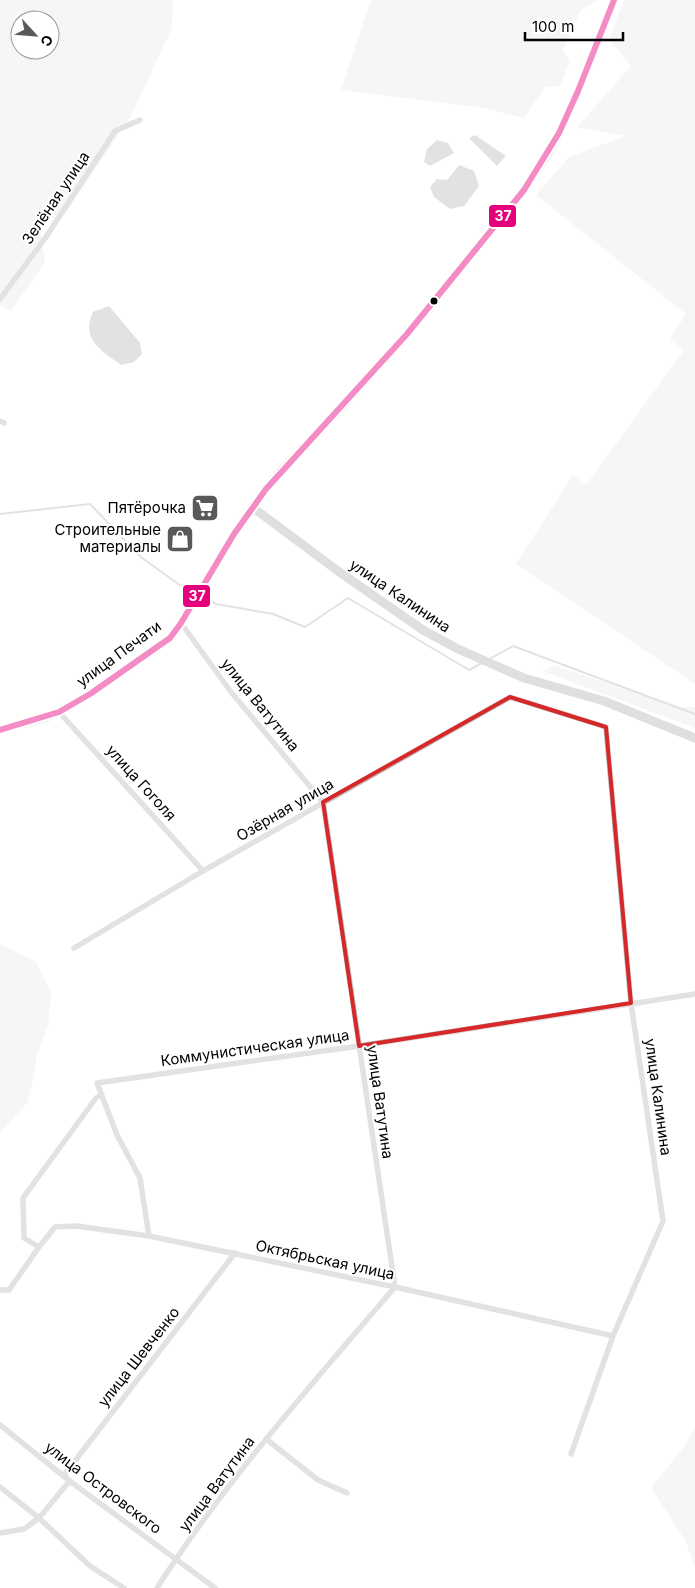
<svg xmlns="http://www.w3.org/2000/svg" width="695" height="1588" font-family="Inter,sans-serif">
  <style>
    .green { fill: #ececec; fill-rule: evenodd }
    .water { fill: #bfbfbf }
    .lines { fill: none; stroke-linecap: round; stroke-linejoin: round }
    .stream { stroke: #bfbfbf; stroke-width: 2 }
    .street { stroke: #bebebe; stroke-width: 5.5 }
    .secondary { stroke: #b8b8b8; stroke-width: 9 }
    .bus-1-casing { stroke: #fff; stroke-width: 10 }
    .bus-1 { stroke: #e5007d; stroke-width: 6 }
    .marked { fill: none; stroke: #d62828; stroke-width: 4; stroke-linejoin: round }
    .bus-dot { fill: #000; stroke: #fff; stroke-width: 2 }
    .labels { text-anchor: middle; stroke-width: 4; stroke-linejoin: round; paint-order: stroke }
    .street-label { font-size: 15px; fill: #000; stroke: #fff }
    .poi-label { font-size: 15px; fill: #000; stroke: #fff; text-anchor: end }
    .line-badge { stroke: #fff; stroke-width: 2 }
    .badge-label { font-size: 14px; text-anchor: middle; font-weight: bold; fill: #fff }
  </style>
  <rect width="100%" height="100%" fill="#fff"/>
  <path class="green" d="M 0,0 L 173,0 L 172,28 L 131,116 L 65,214 L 39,222 L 45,262 L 11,311 L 0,305 ZM 20,20 L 50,20 L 50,50 L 20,50 Z
    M 371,0 L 597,0 L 580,11 L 563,51 L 570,61 L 560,86 L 545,87 L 524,118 L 484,108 L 341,90 Z
    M 624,0 L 695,0 L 695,684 L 516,564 L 573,475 L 586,485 L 684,350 L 670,339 L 686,314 L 536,195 L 569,157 L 625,136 L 577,127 L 631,66 L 609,39 Z
    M 555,666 L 682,707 L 695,707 L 695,728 L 542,671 Z
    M 0,944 L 36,962 L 51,992 L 48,1026 L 37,1054 L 35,1071 L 27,1103 L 0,1133 Z
    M 695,1427 L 695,1567 L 685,1540 L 651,1488 L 686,1444 Z"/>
  <path class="water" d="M 475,135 L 506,156 L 497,166 L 469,138 Z
    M 437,140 L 448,143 L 454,153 L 430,166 L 424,162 L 427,149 Z
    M 459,165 L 474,171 L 479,186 L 464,206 L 450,209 L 434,197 L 430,187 L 437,179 L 447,180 Z
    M 109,306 L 140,343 L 142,354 L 134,362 L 121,365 C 108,355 89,345 89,327 C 89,322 91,317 93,312 Z"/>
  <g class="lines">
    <path class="stream" d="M 0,514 L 90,504 L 142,558 L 180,585 L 196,594
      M 201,596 L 216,604 L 273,614 L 305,627 L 348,598 L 469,670 L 482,663
      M 488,660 L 513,646 L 695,714"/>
    <path class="street" d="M 0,299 L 46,237 L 115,131 L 140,120
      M 0,421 L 4,423
      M 59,712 L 203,871
      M 74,948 L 203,871 L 510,697 L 606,727 L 631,1003 L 663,1221 L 613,1336 L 571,1454
      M 149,1236 L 140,1178 L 117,1135 L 97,1083 L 359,1046 L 695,994
      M 39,1247 L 24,1238 L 23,1198 L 96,1098 L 101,1095
      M 0,1290 L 9,1290 L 39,1247 L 55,1227 L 76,1226 L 149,1236 L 395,1287 L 613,1336
      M 0,1425 L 71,1482 L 215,1588
      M 266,1439 L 318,1480 L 347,1493
      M 64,1475 L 235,1253
      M 0,1487 L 39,1518 L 90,1566 L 124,1588
      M 0,1533 L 24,1529 L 39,1518 L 67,1484 L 71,1482
      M 157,1588 C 226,1480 312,1384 395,1287 L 323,802 L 231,692 L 181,623"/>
    <path class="secondary" d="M 252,507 L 338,571 L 423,630 L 458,649 L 524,678 L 604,701 L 695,738
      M 0,730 L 43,718 L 59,712 L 90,694 L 170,638 L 181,623 L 234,534 L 266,489 L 280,472 L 338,411 L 407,334 L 524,190 L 548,153 L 559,133 L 578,91 L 614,0"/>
    <g class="bus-1-casing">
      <path id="bus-1" d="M 0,730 L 59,712 L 90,694 L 170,638 L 181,623 L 234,534 L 266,489 L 407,334 L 524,190 L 559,133 L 578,91 L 614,0"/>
    </g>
    <use href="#bus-1" class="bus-1"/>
  </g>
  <path d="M0 0H695V1588H0ZM 510,697 L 606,727 L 631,1003 L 359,1046 L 323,802 Z" fill="#fff" fill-opacity=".55" fill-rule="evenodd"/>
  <path class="marked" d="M 510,697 L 606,727 L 631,1003 L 359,1046 L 323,802 Z"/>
  <defs>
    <g id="supermarket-square" transform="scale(1.4375)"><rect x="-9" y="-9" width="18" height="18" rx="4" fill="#595959" stroke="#fff"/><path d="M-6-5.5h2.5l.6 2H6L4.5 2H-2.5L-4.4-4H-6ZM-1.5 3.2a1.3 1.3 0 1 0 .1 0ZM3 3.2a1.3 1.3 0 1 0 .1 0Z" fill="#fff"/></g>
    <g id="shop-square" transform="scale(1.4375)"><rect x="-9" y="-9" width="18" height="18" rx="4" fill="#595959" stroke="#fff"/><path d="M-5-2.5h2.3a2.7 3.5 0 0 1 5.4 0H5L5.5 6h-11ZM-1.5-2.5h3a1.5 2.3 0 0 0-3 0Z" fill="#fff"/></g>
  </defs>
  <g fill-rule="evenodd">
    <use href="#supermarket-square" x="205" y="508"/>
    <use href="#shop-square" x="180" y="539"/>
  </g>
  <circle class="bus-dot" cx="434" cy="301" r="4.5"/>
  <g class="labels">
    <g class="street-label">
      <text transform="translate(56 198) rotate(-56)" y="5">Зелёная улица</text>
      <text transform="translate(400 596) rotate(34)" y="5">улица Калинина</text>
      <text transform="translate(119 654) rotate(-36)" y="5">улица Печати</text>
      <text transform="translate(260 705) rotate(51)" y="5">улица Ватутина</text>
      <text transform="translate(141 783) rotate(48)" y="5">улица Гоголя</text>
      <text transform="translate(285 810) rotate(-30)" y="5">Озёрная улица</text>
      <text transform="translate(255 1048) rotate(-8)" y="5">Коммунистическая улица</text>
      <text transform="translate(658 1097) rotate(82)" y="5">улица Калинина</text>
      <text transform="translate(380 1102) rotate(82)" y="5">улица Ватутина</text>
      <text transform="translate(325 1260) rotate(12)" y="5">Октябрьская улица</text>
      <text transform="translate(139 1357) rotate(-52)" y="5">улица Шевченко</text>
      <text transform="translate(217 1484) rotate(-53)" y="5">улица Ватутина</text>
      <text transform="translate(103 1488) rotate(37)" y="5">улица Островского</text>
    </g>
    <g class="poi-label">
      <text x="186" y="513">Пятёрочка</text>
      <text x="161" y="535">Строительные<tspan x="161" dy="17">материалы</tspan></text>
    </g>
  </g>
  <g class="line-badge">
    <rect x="488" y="204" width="29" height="24" rx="5" fill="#e5007d"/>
    <rect x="182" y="584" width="29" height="24" rx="5" fill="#e5007d"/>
  </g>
  <g class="badge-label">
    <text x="503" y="221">37</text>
    <text x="197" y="601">37</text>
  </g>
  <g transform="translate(35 35) rotate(116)"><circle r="24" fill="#ffffff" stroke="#999999"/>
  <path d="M0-4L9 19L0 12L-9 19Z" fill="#595959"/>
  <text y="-8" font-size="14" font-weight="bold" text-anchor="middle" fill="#000000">С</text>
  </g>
  <path d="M525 32v8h98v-8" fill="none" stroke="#000000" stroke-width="2.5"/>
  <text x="532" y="32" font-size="15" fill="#000000" stroke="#ffffff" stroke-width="4" paint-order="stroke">100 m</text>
</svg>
